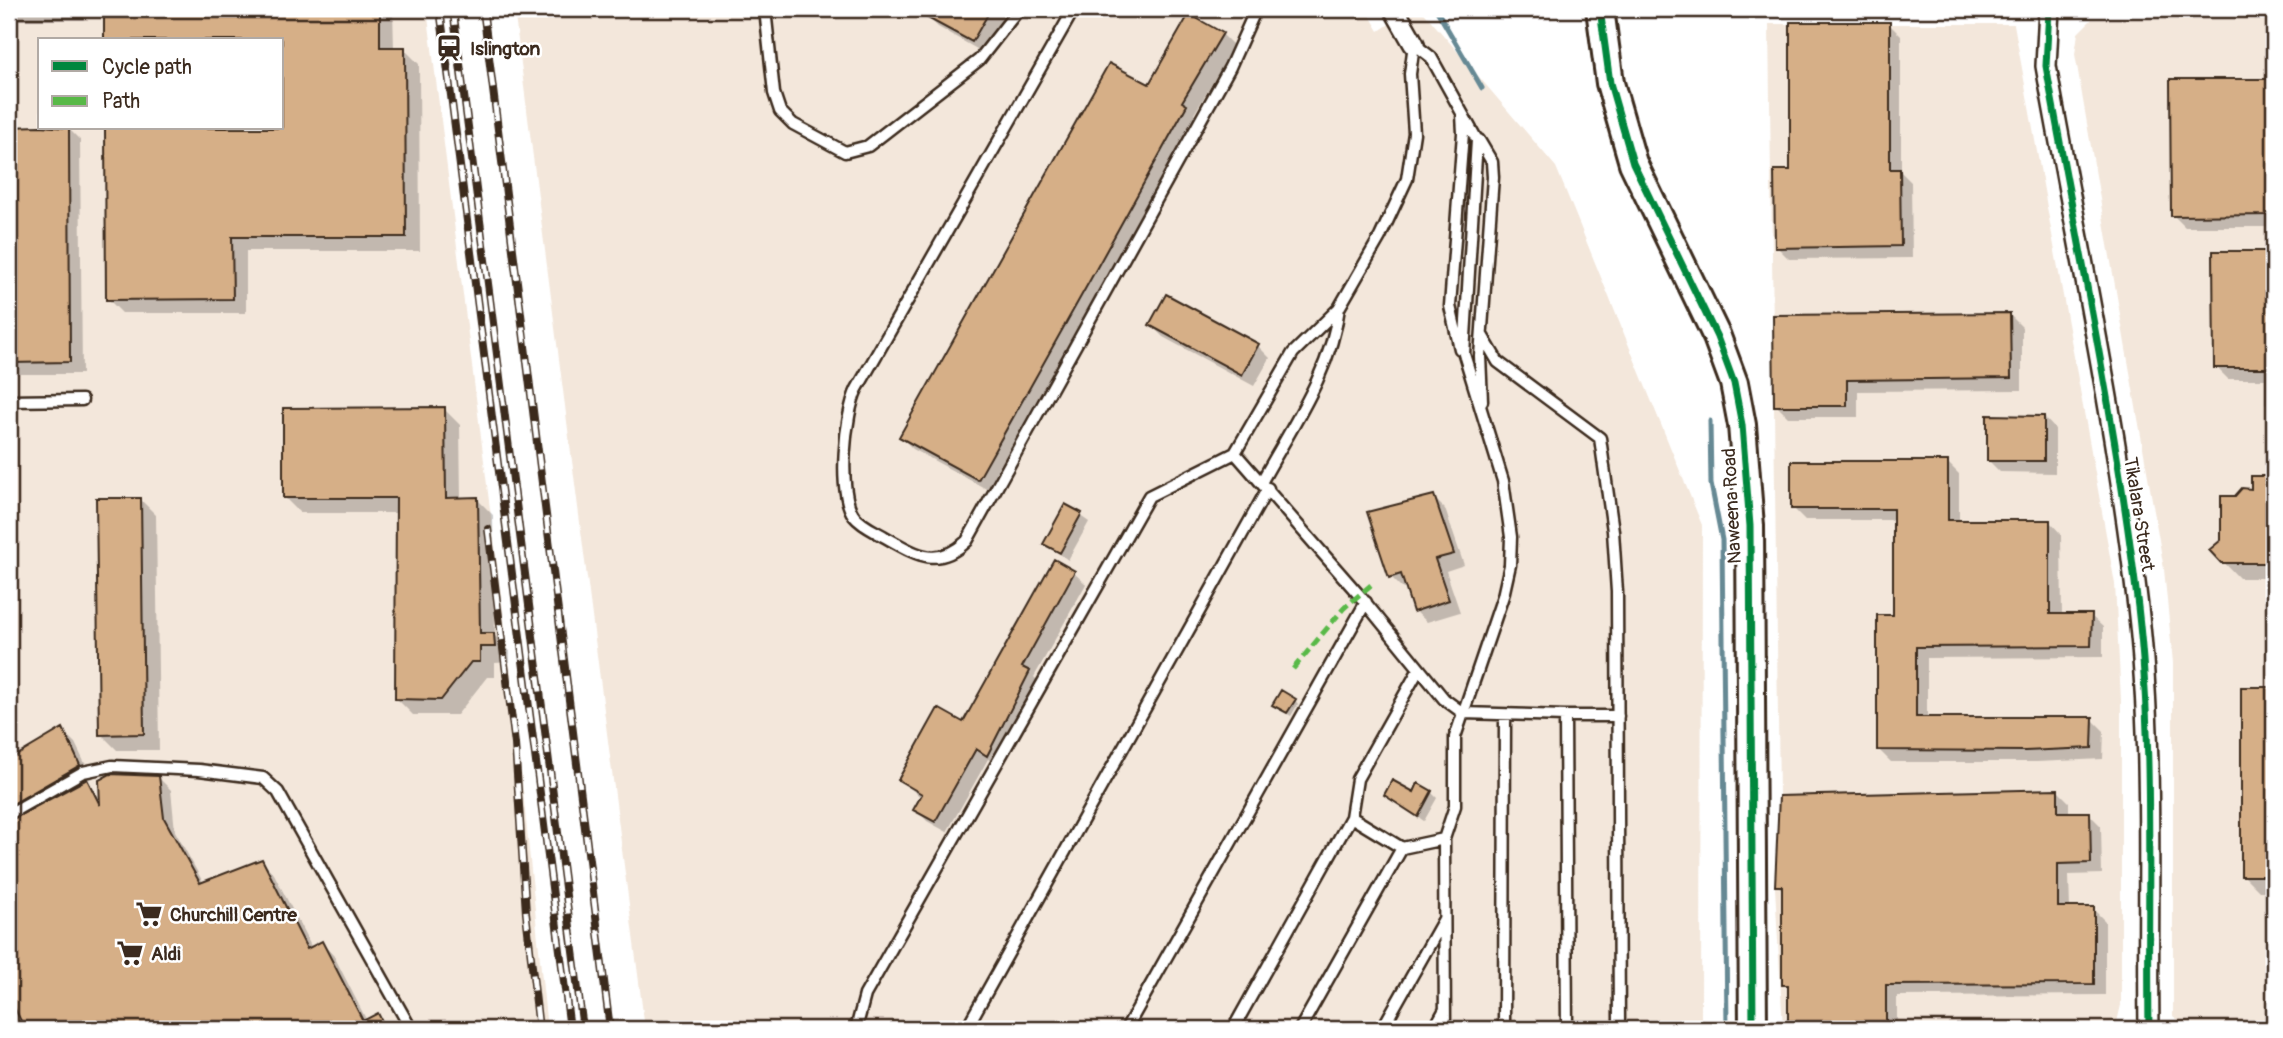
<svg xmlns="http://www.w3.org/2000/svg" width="2283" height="1038" font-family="Pangolin,sans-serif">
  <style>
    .built { fill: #f3e7db; fill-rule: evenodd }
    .shadow { fill: #0003 }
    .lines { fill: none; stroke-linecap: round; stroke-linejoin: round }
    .stream { stroke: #668994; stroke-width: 5 }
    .building { fill: #d6af87; stroke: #3b2a1e; stroke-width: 2 }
    .lane-casing { stroke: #3b2a1e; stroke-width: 15 }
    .street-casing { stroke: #3b2a1e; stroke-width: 24 }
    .secondary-casing { stroke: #3b2a1e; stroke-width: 32 }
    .lane { stroke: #fff; stroke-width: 10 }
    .street { stroke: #fff; stroke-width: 19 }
    .secondary { stroke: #fff; stroke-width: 26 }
    .rail-casing { stroke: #3b2a1e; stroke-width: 8 }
    .rail { stroke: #fff; stroke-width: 5; stroke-dasharray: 16; stroke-linecap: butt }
    .quiet { stroke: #58b947; stroke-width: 5; stroke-dasharray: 10 5; stroke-linecap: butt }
    .cycleway-casing { stroke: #fff; stroke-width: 11 }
    .cycleway { stroke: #00873e; stroke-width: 7 }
    .labels { text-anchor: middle; stroke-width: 5; stroke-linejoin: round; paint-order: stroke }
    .poi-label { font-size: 19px; font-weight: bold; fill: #3b2a1e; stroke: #fff; text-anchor: start }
    .street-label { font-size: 19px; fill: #3b2a1e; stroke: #fff }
  </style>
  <rect width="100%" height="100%" fill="#fff"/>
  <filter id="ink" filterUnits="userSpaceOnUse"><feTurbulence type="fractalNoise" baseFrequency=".0143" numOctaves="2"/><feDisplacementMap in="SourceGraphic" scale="14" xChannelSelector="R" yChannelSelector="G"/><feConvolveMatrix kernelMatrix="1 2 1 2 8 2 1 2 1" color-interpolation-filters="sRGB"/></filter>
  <g filter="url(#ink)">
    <path class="built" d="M 9,9 L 427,9 L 513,691 L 547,1029 L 9,1029 ZM 40,40 L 282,40 L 282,128 L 40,128 Z
      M 514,9 L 1366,9 L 1379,31 L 1412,9 L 1421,9 L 1556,167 L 1702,525 L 1701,1029 L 645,1029 Z
      M 2274,18 L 2274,1029 L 2190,1029 L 2173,1016 L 2173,663 L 2164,569 L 2075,54 L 2078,33 L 2092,19 Z
      M 1769,24 L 2014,24 L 2115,584 L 2121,700 L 2121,1005 L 2117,1022 L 2110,1029 L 1783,1029 L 1775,888 L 1779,796 Z"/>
    <path class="shadow" d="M 9,9 L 84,9 L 84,20 L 9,20 Z
      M 106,9 L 393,9 L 394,49 L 404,49 L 419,64 L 420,251 L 246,251 L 246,313 L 122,313 L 108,299 L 107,128 L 282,128 L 282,40 L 106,40 Z
      M 929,9 L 1009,9 L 984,53 L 938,27 L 926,15 Z
      M 1889,24 L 1901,36 L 1901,172 L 1911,182 L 1912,258 L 1789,259 L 1777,247 L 1791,172 Z
      M 1222,34 L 1234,46 L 1194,114 L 1197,118 L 990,491 L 913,449 L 901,437 L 1149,86 Z
      M 2172,81 L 2274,81 L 2274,227 L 2185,227 L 2173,215 Z
      M 9,128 L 68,128 L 80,140 L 82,374 L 9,374 Z
      M 2274,252 L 2274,412 L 2265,403 L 2265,379 L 2228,379 L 2216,367 L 2215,253 Z
      M 1167,297 L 1258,346 L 1270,358 L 1254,386 L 1163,337 L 1151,325 Z
      M 2010,315 L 2022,327 L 2022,390 L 1858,391 L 1858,417 L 1788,417 L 1776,405 Z
      M 444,409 L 460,425 L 461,499 L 477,499 L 493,515 L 495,636 L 510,651 L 510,662 L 495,663 L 495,677 L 487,677 L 457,715 L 413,715 L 397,699 L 398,513 L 300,513 L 284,497 Z
      M 2044,417 L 2055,429 L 2055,473 L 2000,472 L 1988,460 Z
      M 1947,462 L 1959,474 L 1959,522 L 2050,522 L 2061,534 L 2062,616 L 2091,616 L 2103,627 L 2103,657 L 1927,658 L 1927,719 L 2092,719 L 2104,731 L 2103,759 L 2037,762 L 1891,762 L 1879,750 L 1895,616 L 1895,520 L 1805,520 L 1793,508 Z
      M 2253,477 L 2274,477 L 2274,578 L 2239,578 L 2212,550 L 2222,541 L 2236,498 L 2253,491 Z
      M 1433,497 L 1445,509 L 1464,565 L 1446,571 L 1460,612 L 1427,622 L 1415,611 L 1407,588 L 1403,589 L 1391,577 L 1370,514 Z
      M 140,499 L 156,515 L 159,750 L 117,750 L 101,734 Z
      M 1066,506 L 1089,522 L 1068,560 L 1045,543 Z
      M 1055,562 L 1074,573 L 1086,584 L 1034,677 L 1041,684 L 999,766 L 988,759 L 947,832 L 927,821 L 916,809 L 922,798 L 900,780 L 963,724 Z
      M 2243,689 L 2274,689 L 2274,891 L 2259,891 L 2243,875 Z
      M 1295,700 L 1298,704 L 1291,716 L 1278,708 Z
      M 62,730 L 75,743 L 92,778 L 85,781 L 101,801 L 158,777 L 171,790 L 175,831 L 204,884 L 262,861 L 274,874 L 312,948 L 322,943 L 334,956 L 367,1021 L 378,1015 L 391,1029 L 27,1029 L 9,995 L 9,762 Z
      M 2057,790 L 2069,802 L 2069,814 L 2089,814 L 2101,826 L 2102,874 L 2069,875 L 2070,909 L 2093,909 L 2105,921 L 2105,995 L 1897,996 L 1897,1029 L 1790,1029 L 1790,990 L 1784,984 L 1784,891 L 1777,885 Z
      M 1431,792 L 1437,798 L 1424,821 L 1386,795 Z"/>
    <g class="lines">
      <path class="stream" d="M 1436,9 L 1482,88
        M 1710,421 L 1711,484 L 1722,540 L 1727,1029"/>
    </g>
    <path class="building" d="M 104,9 L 380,9 L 380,47 L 405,47 L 406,237 L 232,237 L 233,299 L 106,300 L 105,128 L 282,128 L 282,40 L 104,40 Z
      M 911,9 L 991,9 L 972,42 Z
      M 1189,14 L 1223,33 L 1182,102 L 1187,105 L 1089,282 L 978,480 L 899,437 L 1109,63 L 1149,84 Z
      M 1790,22 L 1890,22 L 1890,169 L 1900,169 L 1901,246 L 1775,248 L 1774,170 L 1790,170 Z
      M 2170,79 L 2274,79 L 2274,215 L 2171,216 Z
      M 40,126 L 69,128 L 70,362 L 9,363 L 9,127 Z
      M 2213,251 L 2274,251 L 2274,368 L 2214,368 Z
      M 1166,294 L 1259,344 L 1242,375 L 1149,325 Z
      M 2010,313 L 2011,378 L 1847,380 L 1847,406 L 1774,406 L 1773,315 Z
      M 445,407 L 446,498 L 478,497 L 480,633 L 494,633 L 495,647 L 480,647 L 480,662 L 471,662 L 441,700 L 395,699 L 396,498 L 283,498 L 283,408 Z
      M 1987,415 L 2044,416 L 2044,461 L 1987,461 Z
      M 1791,461 L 1948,461 L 1948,520 L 2050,520 L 2050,614 L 2092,614 L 2091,646 L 1916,647 L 1916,717 L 2093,717 L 2092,748 L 2025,751 L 1877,750 L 1877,615 L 1893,615 L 1893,509 L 1791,509 Z
      M 2251,476 L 2274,476 L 2274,563 L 2221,563 L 2209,550 L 2221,540 L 2221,496 L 2235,496 L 2242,488 L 2251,489 Z
      M 1434,495 L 1454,554 L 1435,559 L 1449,600 L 1413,612 L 1401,574 L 1389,578 L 1367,512 Z
      M 96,498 L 141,498 L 144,734 L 99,735 Z
      M 1065,504 L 1082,513 L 1060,553 L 1043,544 Z
      M 1054,559 L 1075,571 L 1022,667 L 1030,671 L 987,756 L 976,749 L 935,822 L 913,810 L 922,794 L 898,780 L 938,708 L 963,722 Z
      M 2241,687 L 2274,687 L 2274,876 L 2241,876 Z
      M 1281,690 L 1296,699 L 1287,713 L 1272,705 Z
      M 63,728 L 80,765 L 9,806 L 9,760 Z
      M 110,774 L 159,776 L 164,818 L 200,883 L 262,859 L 307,949 L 322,941 L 363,1021 L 378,1013 L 386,1029 L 25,1029 L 9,997 L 9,821 L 87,779 L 100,805 L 99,780 Z
      M 1392,780 L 1414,792 L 1418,783 L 1432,791 L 1418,817 L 1384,795 Z
      M 2058,789 L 2058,812 L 2090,812 L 2091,863 L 2058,864 L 2058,907 L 2094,907 L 2094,984 L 1886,985 L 1886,1029 L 1788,1029 L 1788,985 L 1782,985 L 1782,886 L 1775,886 L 1779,796 Z"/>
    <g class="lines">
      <g class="lane-casing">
        <path id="lane" d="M 765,9 L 774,93 L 780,111 L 793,124 L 845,152 L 868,146 L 979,60 L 1019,9
          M 1074,9 L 857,389 C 845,413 837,493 854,516 C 862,526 875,531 885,537 C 917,555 937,569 967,541 L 1230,67 L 1256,9
          M 1479,140 L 1492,162 L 1493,177 L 1480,356 L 1482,401
          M 1482,335 L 1498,362 L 1600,438 L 1613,531 L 1617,592 L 1619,1029
          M 1460,349 L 1450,306 L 1463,133 L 1462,114
          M 9,401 L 82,400
          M 1235,453 L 1360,596 L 1444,699 L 1463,713 L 1565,716
          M 1262,481 C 1292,426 1331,372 1339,308
          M 9,814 L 83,772 L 112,766 L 199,770 L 263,778 L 278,792 L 411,1029
          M 1351,817 L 1402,848
          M 856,1029 L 865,995 L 1149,496 L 1235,453 L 1293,353 L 1339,308 L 1380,237 L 1407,179 L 1414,133 L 1410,74 L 1414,44 L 1431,57 L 1477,140 L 1464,354 L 1503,481 L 1511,537 L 1510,565 L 1503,596 L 1455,737 L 1455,806 L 1444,839 L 1445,1029
          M 966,1029 L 1268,488
          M 1126,1029 L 1366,602
          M 1233,1029 L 1351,817 L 1357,779 L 1419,669
          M 1300,1029 L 1402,848 L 1444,839
          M 1382,1029 L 1444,919
          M 1434,1029 L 1444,1011
          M 1504,1029 L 1505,715
          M 1567,1029 L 1565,716 L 1618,716"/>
      </g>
      <g class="street-casing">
        <path id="street" d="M 1394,9 L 1414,44
          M 2049,9 L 2046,66 C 2078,245 2117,426 2138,607 C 2154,746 2147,889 2149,1029"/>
      </g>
      <g class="secondary-casing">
        <path id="secondary" d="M 1600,9 L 1610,83 L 1633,163 L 1717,337 L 1734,383 L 1742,425 L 1750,526 L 1753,1029"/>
      </g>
      <use href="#lane" class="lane"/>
      <use href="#street" class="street"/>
      <use href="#secondary" class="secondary"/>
      <g class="rail-casing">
        <path id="rail" d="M 440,9 L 570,1029
          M 453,9 L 583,1029
          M 483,9 L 610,1029
          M 488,529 L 515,744 L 526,913 L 539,1029"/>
      </g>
      <use href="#rail" class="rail"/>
      <path class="quiet" d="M 1293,669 L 1344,608 L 1371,585"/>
      <g class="cycleway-casing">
        <path id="cycleway" d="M 1600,9 L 1610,83 L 1633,163 L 1717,337 L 1734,383 L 1742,425 L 1750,526 L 1753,1029
          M 2049,9 L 2046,66 C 2078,245 2117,426 2138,607 C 2154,746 2147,889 2149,1029"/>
      </g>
      <use href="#cycleway" class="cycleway"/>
    </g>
  </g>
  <defs>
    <g id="station-bare" transform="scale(2.1)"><path d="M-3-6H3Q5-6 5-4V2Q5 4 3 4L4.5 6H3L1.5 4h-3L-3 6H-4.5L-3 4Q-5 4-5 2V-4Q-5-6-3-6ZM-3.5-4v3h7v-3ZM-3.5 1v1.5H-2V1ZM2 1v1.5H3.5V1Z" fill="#3b2a1e" stroke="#fff" stroke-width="2.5" paint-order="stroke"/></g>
    <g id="supermarket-bare" transform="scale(2.1)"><path d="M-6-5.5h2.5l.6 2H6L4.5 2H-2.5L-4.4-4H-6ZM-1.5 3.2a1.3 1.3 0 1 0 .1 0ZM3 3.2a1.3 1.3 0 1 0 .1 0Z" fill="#3b2a1e" stroke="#fff" stroke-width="2.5" paint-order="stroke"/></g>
  </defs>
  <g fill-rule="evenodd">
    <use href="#station-bare" x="449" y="48"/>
    <use href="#supermarket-bare" x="149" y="914"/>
    <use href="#supermarket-bare" x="130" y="953"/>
  </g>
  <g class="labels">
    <g class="poi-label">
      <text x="470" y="55">Islington</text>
      <text x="170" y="921">Churchill Centre</text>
      <text x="151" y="960">Aldi</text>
    </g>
    <g class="street-label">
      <text transform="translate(1731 506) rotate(-93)" y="7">Naweena Road</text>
      <text transform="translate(2140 514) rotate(81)" y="7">Tikalara Street</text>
    </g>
  </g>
  <rect width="2283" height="1038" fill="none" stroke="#fff" stroke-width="35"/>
  <rect x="18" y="18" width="2248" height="1003" fill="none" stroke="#3b2a1e" stroke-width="2.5" filter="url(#ink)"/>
  <rect x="38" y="38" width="245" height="91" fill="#ffffff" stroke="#b1aaa5" stroke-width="2"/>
  <rect x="52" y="61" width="35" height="10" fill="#00873e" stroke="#b1aaa5" stroke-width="2"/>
  <text x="102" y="74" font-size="21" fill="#3b2a1e">Cycle path</text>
  <rect x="52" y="96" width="35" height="10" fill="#58b947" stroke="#b1aaa5" stroke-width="2"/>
  <text x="102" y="108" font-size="21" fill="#3b2a1e">Path</text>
</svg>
